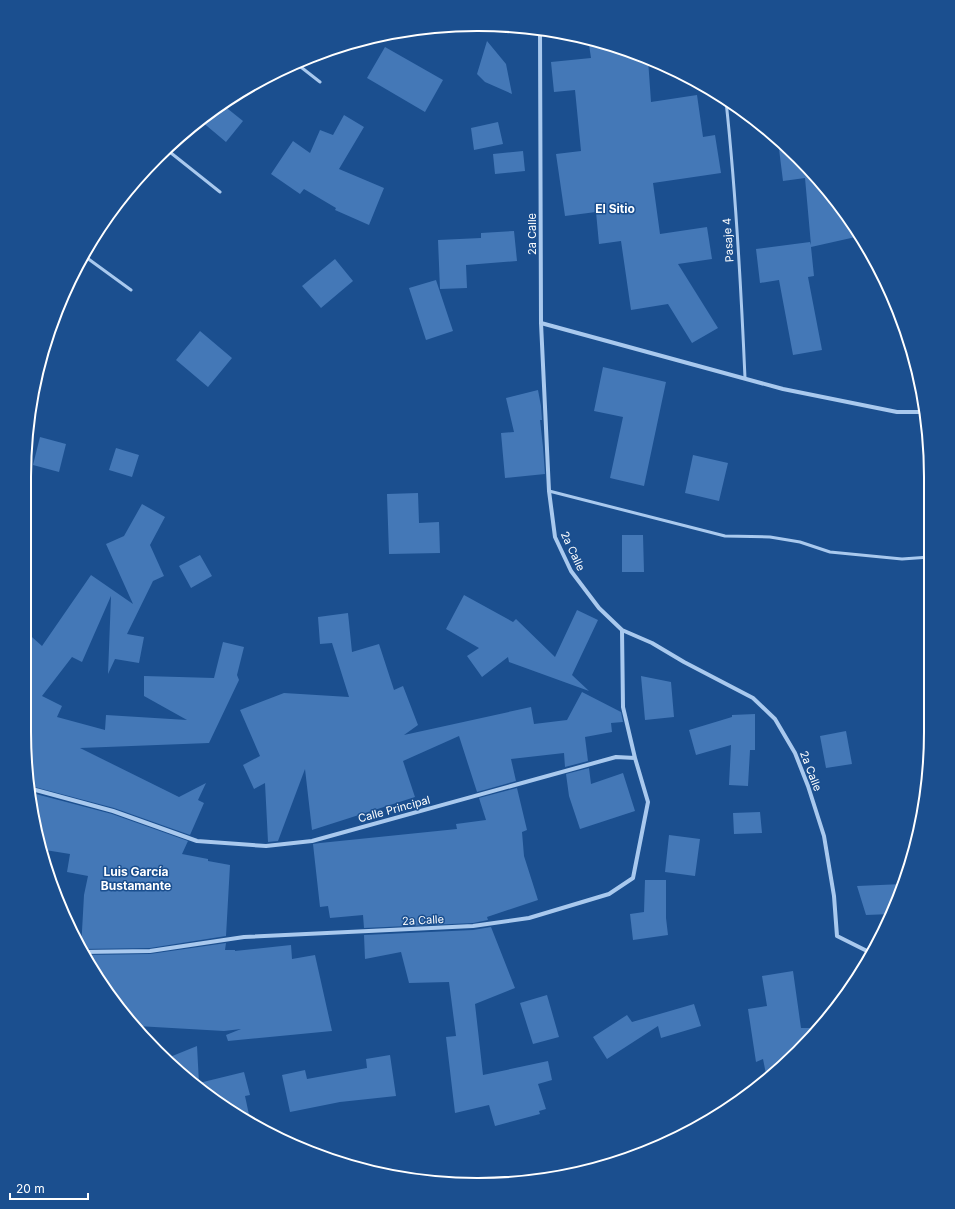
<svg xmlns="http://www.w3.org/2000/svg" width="955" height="1209" font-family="Inter,sans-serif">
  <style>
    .building { fill: #4478b7 }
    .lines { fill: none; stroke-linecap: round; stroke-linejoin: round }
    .service { stroke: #a9c9ee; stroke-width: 3 }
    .minor { stroke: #a9c9ee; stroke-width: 4 }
    .labels { text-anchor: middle; stroke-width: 3; stroke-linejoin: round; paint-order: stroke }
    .street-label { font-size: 11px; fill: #fff; stroke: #1b4f8f }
    .neighbourhood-label { font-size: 12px; font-weight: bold; fill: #fff; stroke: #1b4f8f }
    .rim { fill: none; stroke: #fff; stroke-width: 2 }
  </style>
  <rect width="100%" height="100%" fill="#1b4f8f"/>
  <path class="building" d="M 588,38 L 595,40 L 648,59 L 651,102 L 697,95 L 703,137 L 715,135 L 721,173 L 653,183 L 660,234 L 707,227 L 712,259 L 678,264 L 718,328 L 692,343 L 668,304 L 631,310 L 621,241 L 599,244 L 596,212 L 565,216 L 556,154 L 581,151 L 575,90 L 554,92 L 551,62 L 591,58 Z
    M 487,41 L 506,64 L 512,94 L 485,82 L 477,74 Z
    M 385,47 L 443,80 L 425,112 L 367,78 Z
    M 223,105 L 243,121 L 226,142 L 201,121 Z
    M 344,115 L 364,127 L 339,169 L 384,188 L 369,225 L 335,210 L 336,208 L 304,189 L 300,194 L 271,174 L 293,141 L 310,153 L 320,130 L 333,135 Z
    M 498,122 L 503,144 L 474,150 L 471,128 Z
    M 778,141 L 819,179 L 860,236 L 811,247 L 814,276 L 808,277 L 822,350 L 793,355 L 779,280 L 760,283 L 756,249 L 810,242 L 811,245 L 805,178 L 783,181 Z
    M 523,151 L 525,171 L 495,174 L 493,154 Z
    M 514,231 L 517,261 L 466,265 L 467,288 L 440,289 L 438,240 L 481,238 L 481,233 Z
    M 335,259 L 353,281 L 321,308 L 302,286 Z
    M 436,280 L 453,331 L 426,340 L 409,288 Z
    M 200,331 L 232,358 L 208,387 L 176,360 Z
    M 603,367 L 666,382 L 644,486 L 610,478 L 623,417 L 594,411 Z
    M 538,390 L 541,406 L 542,420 L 540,420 L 543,447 L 545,474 L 505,478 L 501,433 L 514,432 L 506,398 Z
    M 40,437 L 66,444 L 59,472 L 33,465 Z
    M 116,448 L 139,455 L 132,477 L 109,470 Z
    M 693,455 L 728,463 L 719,501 L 685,493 Z
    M 418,493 L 419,523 L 439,522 L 440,553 L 389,554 L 387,494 Z
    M 142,504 L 165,517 L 150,545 L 164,576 L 153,581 L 127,634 L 144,637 L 139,663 L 115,659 L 108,674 L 111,596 L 82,662 L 72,657 L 42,696 L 62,706 L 57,717 L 105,730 L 106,715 L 187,720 L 144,696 L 144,676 L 214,678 L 223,642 L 244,647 L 237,675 L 239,680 L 209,743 L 80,748 L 179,797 L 206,783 L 198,800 L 204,803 L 190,835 L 114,808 L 31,786 L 24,732 L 24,630 L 42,646 L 91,575 L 133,604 L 106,544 L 124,536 Z
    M 622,535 L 643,535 L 644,572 L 622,572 Z
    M 200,555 L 212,576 L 191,588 L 179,566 Z
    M 464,595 L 513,622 L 516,619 L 555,657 L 577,610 L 598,620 L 572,675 L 589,691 L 509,662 L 508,657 L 482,677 L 467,656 L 479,648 L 446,629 Z
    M 348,613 L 352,652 L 379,644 L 394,690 L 403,686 L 418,725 L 404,735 L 531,707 L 534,724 L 567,720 L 582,692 L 621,712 L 623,722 L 611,723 L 612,732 L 585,737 L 588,761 L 565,767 L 564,753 L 511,759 L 516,781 L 477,792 L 459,736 L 403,761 L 415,797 L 312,830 L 305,769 L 278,841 L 268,842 L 265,783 L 254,789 L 243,765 L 260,756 L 240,710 L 284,693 L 349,697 L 332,643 L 320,644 L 318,617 Z
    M 641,676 L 671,682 L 674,717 L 645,720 Z
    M 755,714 L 755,750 L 750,750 L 748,786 L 729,785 L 731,745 L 696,755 L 689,730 L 732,717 L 732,715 Z
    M 846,731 L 852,764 L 826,768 L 820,736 Z
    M 589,768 L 591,784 L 623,773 L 635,811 L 580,829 L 569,796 L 566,774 Z
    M 517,788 L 527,830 L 522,832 L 524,856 L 538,900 L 487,917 L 488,920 L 473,923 L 364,928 L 363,915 L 330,918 L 328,906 L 320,907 L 313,844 L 320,843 L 457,829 L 456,824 L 486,820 L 479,798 Z
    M 32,793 L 112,814 L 188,841 L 182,854 L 208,859 L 208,861 L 230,865 L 226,936 L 150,948 L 81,949 L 84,895 L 88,876 L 67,872 L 70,854 L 39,849 Z
    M 760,812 L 762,833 L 734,834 L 733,813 Z
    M 669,835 L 700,839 L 695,876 L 665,872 Z
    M 645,880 L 666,880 L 666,918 L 668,935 L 633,940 L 630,914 L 644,912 Z
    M 903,884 L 896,905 L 891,914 L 866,915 L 857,886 Z
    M 491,927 L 515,988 L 475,1004 L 483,1075 L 548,1061 L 552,1080 L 538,1084 L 546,1109 L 539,1111 L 540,1114 L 495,1126 L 489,1105 L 455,1113 L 446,1037 L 456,1036 L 449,982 L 409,983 L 401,952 L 365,959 L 364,935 L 473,930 Z
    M 226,943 L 225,950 L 235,950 L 235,951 L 291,945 L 292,959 L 315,955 L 332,1031 L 228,1041 L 226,1035 L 241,1029 L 224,1031 L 137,1026 L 84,955 L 150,954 Z
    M 793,971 L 801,1028 L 818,1028 L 777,1072 L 767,1079 L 763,1059 L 756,1062 L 748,1009 L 767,1006 L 762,976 Z
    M 547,995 L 559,1037 L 533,1044 L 520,1003 Z
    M 694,1004 L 701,1026 L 661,1038 L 658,1026 L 607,1059 L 593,1037 L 627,1015 L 632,1022 Z
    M 197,1046 L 199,1083 L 244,1072 L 250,1095 L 245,1096 L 251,1124 L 165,1059 Z
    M 390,1055 L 396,1096 L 340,1102 L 290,1112 L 282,1075 L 305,1070 L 307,1079 L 367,1068 L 366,1059 Z"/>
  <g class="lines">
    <path class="service" d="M 297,64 L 320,82
      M 726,101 C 736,193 741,286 745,378
      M 166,149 L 220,192
      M 83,255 L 131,290
      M 549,491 L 725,536 L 770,537 L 800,542 L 830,552 L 902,559 L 930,557"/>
    <path class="minor" d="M 540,30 L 541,323 L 549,491 L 555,537 L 571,571 L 599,608 L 622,630 L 652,643 L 684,662 L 753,698 L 775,719 L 795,753 L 808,786 L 824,836 L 834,896 L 837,936 L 869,952
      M 541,323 L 783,389 L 897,412 L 924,412
      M 32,789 L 113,811 L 197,841 L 266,846 L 312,841 L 616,757 L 635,758 L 623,707 L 622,630
      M 82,952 L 150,951 L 244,937 L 473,926 L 529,918 L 609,894 L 633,878 L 648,802 L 635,758"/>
  </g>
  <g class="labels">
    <g class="street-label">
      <text transform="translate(532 234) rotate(-90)" y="4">2a Calle</text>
      <text transform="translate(728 240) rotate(-94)" y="4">Pasaje 4</text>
      <text transform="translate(573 551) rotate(65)" y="4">2a Calle</text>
      <text transform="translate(811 771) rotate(69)" y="4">2a Calle</text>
      <text transform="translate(394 809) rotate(-15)" y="4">Calle Principal</text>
      <text transform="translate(423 920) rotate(-3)" y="4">2a Calle</text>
    </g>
    <g class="neighbourhood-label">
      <text x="615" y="213">El Sitio</text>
      <text x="136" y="876">Luis García<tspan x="136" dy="14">Bustamante</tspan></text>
    </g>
  </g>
  <path d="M0 0H955V1209H0ZM477 31H478A446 446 0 0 1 924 477V732A446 446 0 0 1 478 1178H477A446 446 0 0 1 31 732V477A446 446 0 0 1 477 31Z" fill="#1b4f8f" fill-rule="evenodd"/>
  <path class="rim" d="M477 31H478A446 446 0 0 1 924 477V732A446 446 0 0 1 478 1178H477A446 446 0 0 1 31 732V477A446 446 0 0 1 477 31Z"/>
  <path d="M10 1193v6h78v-6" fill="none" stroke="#ffffff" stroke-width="2"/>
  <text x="16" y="1193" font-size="12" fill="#ffffff" stroke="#1b4f8f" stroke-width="3" paint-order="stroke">20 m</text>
</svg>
